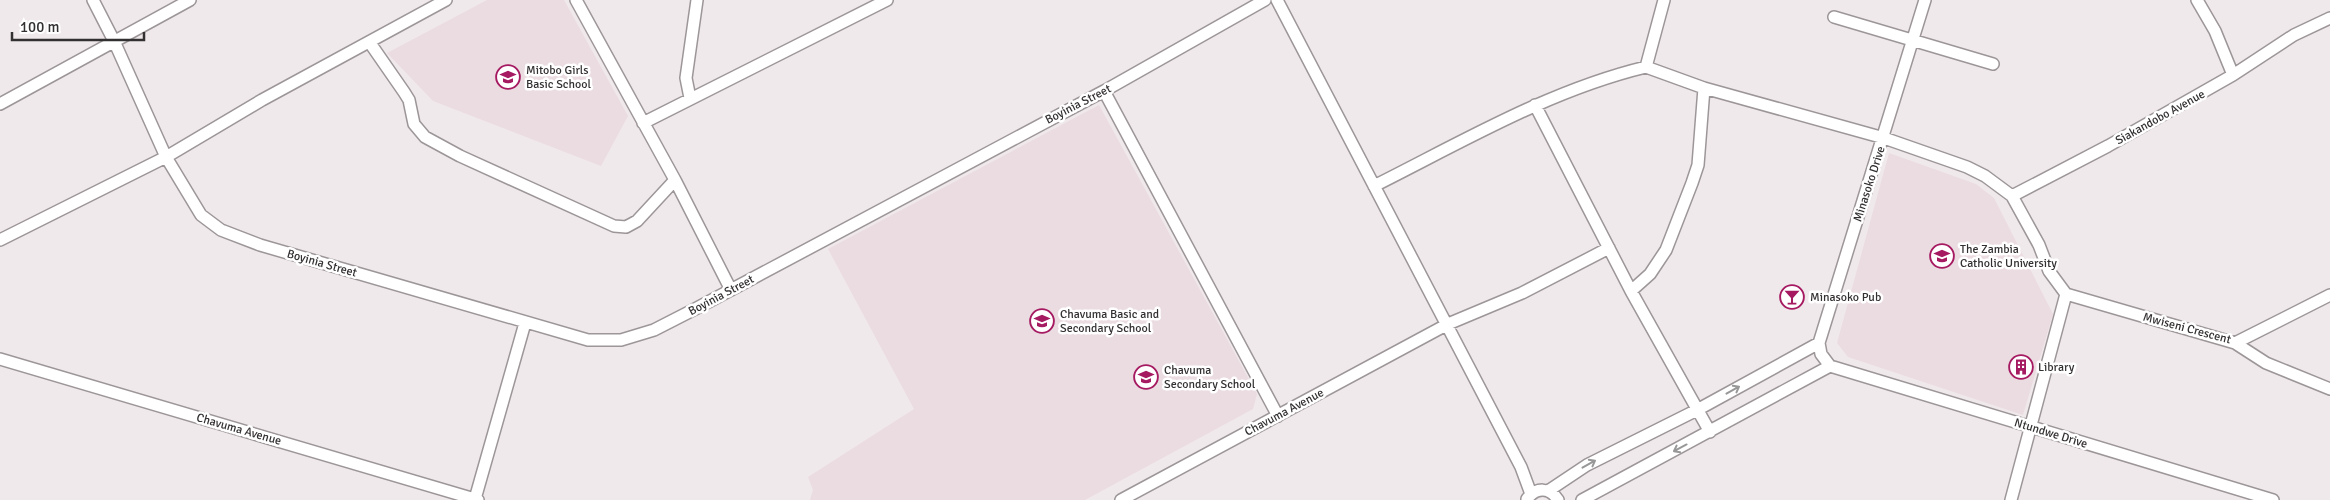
<svg xmlns="http://www.w3.org/2000/svg" width="2330" height="500" font-family="Signika,sans-serif">
  <style>
    .built { fill: #ebdce1 }
    .lines { fill: none; stroke-linecap: round; stroke-linejoin: round }
    .minor-casing { stroke: #9d9698; stroke-width: 14 }
    .minor { stroke: #fff; stroke-width: 11 }
    .oneway { stroke: #999898 }
    .labels { text-anchor: middle; stroke-width: 5; stroke-linejoin: round; paint-order: stroke }
    .poi-label { font-size: 12px; fill: #333031; stroke: #fff; text-anchor: start }
    .street-label { font-size: 12px; fill: #333031; stroke: #fff }
  </style>
  <rect width="100%" height="100%" fill="#f0e9eb"/>
  <path class="built" d="M 487,0 L 564,0 L 628,116 L 601,166 L 433,101 L 387,53 Z
    M 1099,105 L 1257,394 L 1253,409 L 1085,500 L 810,500 L 813,490 L 808,477 L 914,409 L 828,249 Z
    M 1889,153 L 1976,184 L 1994,198 L 2053,314 L 2023,415 L 1848,357 L 1837,343 Z"/>
  <g class="lines">
    <g class="minor-casing">
      <path id="minor" d="M 93,0 L 114,41 L 166,157 L 201,215 L 221,230 L 260,245 L 588,340 L 621,340 L 654,330 L 697,308 L 1104,91 L 1265,0
        M 576,0 L 675,180 L 731,290
        M 1277,0 L 1521,467 L 1531,494
        M 1925,0 L 1819,343 L 1821,354 L 1830,366 L 2273,500
        M 1834,17 L 1993,64
        M 370,43 L 404,92 L 409,100 L 414,124 L 425,137 L 460,156 L 614,226 L 626,227 L 637,221 L 675,180
        M 1646,67 L 1704,88 L 1884,138 L 1967,167 L 1985,176 L 2012,196 L 2039,245 L 2049,271 L 2066,294 L 2011,500
        M 2233,75 L 2294,35 L 2330,18
        M 1104,91 L 1278,416
        M 690,98 L 686,78 L 697,0
        M 0,104 L 190,0
        M 1535,105 L 1631,291 L 1710,432
        M 643,123 L 887,0
        M 1374,186 C 1462,142 1550,90 1646,67 L 1664,0
        M 2012,196 L 2108,146 L 2233,75 L 2215,31 L 2197,0
        M 0,240 L 166,157 L 262,100 L 446,0
        M 1631,291 L 1650,274 L 1666,250 L 1692,183 L 1698,165 L 1704,88
        M 2066,294 L 2235,343 L 2266,363 L 2330,389
        M 2235,343 L 2330,295
        M 0,359 L 478,500
        M 1548,491 L 1587,465 L 1697,410 L 1819,343
        M 475,499 L 525,323
        M 1527,499 C 1536,487 1550,487 1558,500
        M 1121,500 L 1448,324 L 1522,293 L 1609,248
        M 1582,500 L 1830,366"/>
    </g>
    <use href="#minor" class="minor"/>
  </g>
  <defs><path id="oneway-shaft" d="M-6 0H5M1.5-3L5.5 0L1.5 3" fill="none" stroke-width="1.6" stroke-linecap="round" stroke-linejoin="round" transform="scale(1.25)"/></defs>
  <g class="oneway">
    <use href="#oneway-shaft" transform="translate(1733 390) rotate(-29)"/>
    <use href="#oneway-shaft" transform="translate(1680 448) rotate(152)"/>
    <use href="#oneway-shaft" transform="translate(1589 464) rotate(-29)"/>
  </g>
  <defs>
    <g id="school-ring" transform="scale(1.25)"><circle r="9.5" fill="#fff" stroke="#a51a61" stroke-width="1.5"/><path d="M0-5L7-2L0 1L-7-2ZM-4 1L0 2.5L4 1V4Q0 6-4 4Z" fill="#a51a61"/></g>
    <g id="university-ring" transform="scale(1.25)"><circle r="9.5" fill="#fff" stroke="#a51a61" stroke-width="1.5"/><path d="M0-5L7-2L0 1L-7-2ZM-4 1L0 2.5L4 1V4Q0 6-4 4Z" fill="#a51a61"/></g>
    <g id="bar-ring" transform="scale(1.25)"><circle r="9.5" fill="#fff" stroke="#a51a61" stroke-width="1.5"/><path d="M-6-5H6L.8 .8V4.5H3.5V6h-7V4.5H-.8V.8Z" fill="#a51a61"/></g>
    <g id="building-ring" transform="scale(1.25)"><circle r="9.5" fill="#fff" stroke="#a51a61" stroke-width="1.5"/><path d="M-4-6H4V6H1V3H-1V6H-4ZM-2.5-4.3h1.7v1.8h-1.7ZM.8-4.3h1.7v1.8H.8ZM-2.5-1h1.7V.8h-1.7ZM.8-1h1.7V.8H.8Z" fill="#a51a61"/></g>
  </defs>
  <g fill-rule="evenodd">
    <use href="#school-ring" x="508" y="77"/>
    <use href="#university-ring" x="1942" y="256"/>
    <use href="#bar-ring" x="1792" y="297"/>
    <use href="#school-ring" x="1042" y="321"/>
    <use href="#building-ring" x="2021" y="367"/>
    <use href="#school-ring" x="1146" y="377"/>
  </g>
  <g class="labels">
    <g class="poi-label">
      <text x="526" y="74">Mitobo Girls<tspan x="526" dy="14">Basic School</tspan></text>
      <text x="1960" y="253">The Zambia<tspan x="1960" dy="14">Catholic University</tspan></text>
      <text x="1810" y="301">Minasoko Pub</text>
      <text x="1060" y="318">Chavuma Basic and<tspan x="1060" dy="14">Secondary School</tspan></text>
      <text x="2038" y="371">Library</text>
      <text x="1164" y="374">Chavuma<tspan x="1164" dy="14">Secondary School</tspan></text>
    </g>
    <g class="street-label">
      <text transform="translate(1078 104) rotate(-27)" y="4">Boyinia Street</text>
      <text transform="translate(2160 117) rotate(-29)" y="4">Siakandobo Avenue</text>
      <text transform="translate(1869 184) rotate(-72)" y="4">Minasoko Drive</text>
      <text transform="translate(322 263) rotate(16)" y="4">Boyinia Street</text>
      <text transform="translate(721 295) rotate(-28)" y="4">Boyinia Street</text>
      <text transform="translate(2187 328) rotate(15)" y="4">Mwiseni Crescent</text>
      <text transform="translate(1284 412) rotate(-28)" y="4">Chavuma Avenue</text>
      <text transform="translate(239 429) rotate(16)" y="4">Chavuma Avenue</text>
      <text transform="translate(2051 433) rotate(17)" y="4">Ntundwe Drive</text>
    </g>
  </g>
  <path d="M12 32v8h132v-8" fill="none" stroke="#333031" stroke-width="2.5"/>
  <text x="20" y="32" font-size="15" fill="#333031" stroke="#ffffff" stroke-width="4" paint-order="stroke">100 m</text>
</svg>
